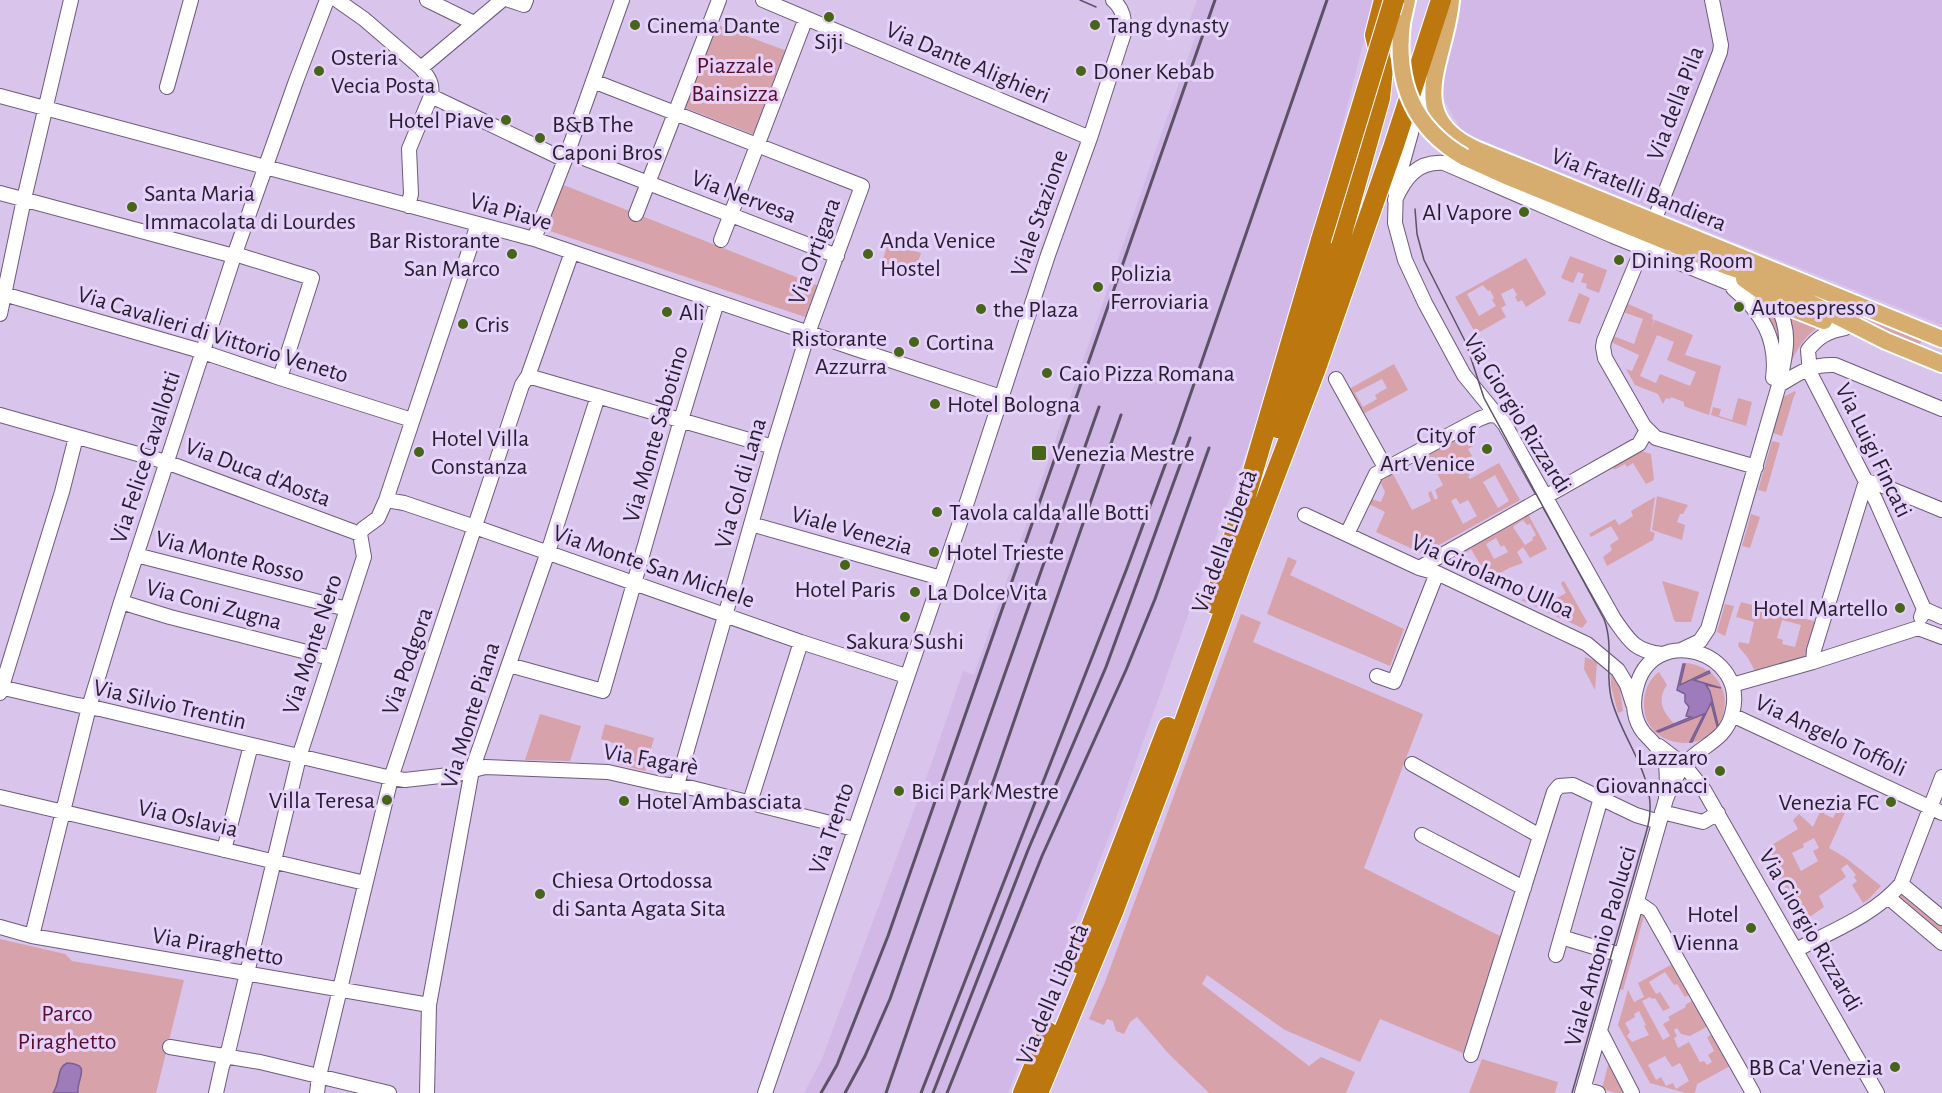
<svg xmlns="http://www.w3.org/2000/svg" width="1942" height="1093" font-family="'Alegreya Sans',sans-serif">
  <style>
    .built { fill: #d1b8e6 }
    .green { fill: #d7a2aa; fill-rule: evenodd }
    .water { fill: #9e7bbb; stroke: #7a5f90; stroke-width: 1.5 }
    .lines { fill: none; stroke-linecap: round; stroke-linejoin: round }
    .minor-casing { stroke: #6d5a7e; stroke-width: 16 }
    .major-casing { stroke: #fff; stroke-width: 20 }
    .highway-casing { stroke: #fff; stroke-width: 22 }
    .minor { stroke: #fff; stroke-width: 14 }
    .major { stroke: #d7ad6f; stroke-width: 16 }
    .highway { stroke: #bc770f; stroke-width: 20 }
    .tram { stroke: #5d5167; stroke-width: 1.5 }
    .rail { stroke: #5d5167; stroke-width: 3 }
    .major-bridge-casing { stroke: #fff; stroke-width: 20; stroke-linecap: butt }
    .highway-bridge-casing { stroke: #fff; stroke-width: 22; stroke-linecap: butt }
    .major-bridge { stroke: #d7ad6f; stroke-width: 16 }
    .highway-bridge { stroke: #bc770f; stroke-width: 20 }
    .poi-dot { fill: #476518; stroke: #e6d1fa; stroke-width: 2 }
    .labels { text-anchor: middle; stroke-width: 6; stroke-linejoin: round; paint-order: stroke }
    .poi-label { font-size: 24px; fill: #261e2d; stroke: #e6d1fa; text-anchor: start }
    .street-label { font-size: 24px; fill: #261e2d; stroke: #e6d1fa }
    .park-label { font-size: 24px; fill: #580e25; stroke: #e6d1fa }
  </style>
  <rect width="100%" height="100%" fill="#d9c4ec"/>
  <path class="built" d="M 1197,0 L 1374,0 L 1307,265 L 1273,376 L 1112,829 L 1008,1093 L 804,1093 L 822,1059 L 932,762 L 963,671 L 974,675 L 1195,37 L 1185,32 Z
    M 1462,0 L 1942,0 L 1942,325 L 1463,133 L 1438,90 Z"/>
  <path class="green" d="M 715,24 L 787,51 L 755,135 L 683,107 Z
    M 561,184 L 819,286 L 808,318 L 544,229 Z
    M 888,243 L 921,253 L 913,277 L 881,266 Z
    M 1570,256 L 1607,270 L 1599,293 L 1586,288 L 1587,284 L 1581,282 L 1584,274 L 1578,272 L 1573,283 L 1561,278 Z
    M 1526,258 L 1546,293 L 1545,295 L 1526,307 L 1522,300 L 1518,302 L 1515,297 L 1517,295 L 1513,288 L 1501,294 L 1506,305 L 1501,308 L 1506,317 L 1476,334 L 1455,297 ZM 1483,285 L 1488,291 L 1490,290 L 1494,298 L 1492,300 L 1496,306 L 1479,316 L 1467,294 Z
    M 1758,272 L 1923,338 L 1919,346 L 1849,318 Z
    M 1579,293 L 1590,298 L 1580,324 L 1568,321 Z
    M 1754,299 L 1771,306 L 1780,324 L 1779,366 Z
    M 1626,303 L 1653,315 L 1652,319 L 1654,320 L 1651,328 L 1655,320 L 1693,335 L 1685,355 L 1721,366 L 1709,415 L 1686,407 L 1684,406 L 1684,402 L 1671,397 L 1670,399 L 1666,398 L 1663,404 L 1658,394 L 1635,385 L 1626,369 L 1632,371 L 1639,355 L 1611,342 L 1613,336 L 1634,344 L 1643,319 L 1623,312 ZM 1657,335 L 1674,342 L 1667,360 L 1696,372 L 1690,386 L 1660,374 L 1656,383 L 1640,376 Z
    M 1789,313 L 1820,326 C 1804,336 1796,350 1789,368 L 1792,332 Z
    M 1394,364 L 1408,390 L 1363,414 L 1349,389 ZM 1382,379 L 1387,388 L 1375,395 L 1377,399 L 1363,407 L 1355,393 Z
    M 1795,391 L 1796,393 L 1794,396 L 1782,436 L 1773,433 L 1783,397 Z
    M 1738,398 L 1752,402 L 1746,426 L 1711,415 L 1713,407 L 1721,409 L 1719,416 L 1732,420 Z
    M 1468,434 L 1475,445 L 1468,449 L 1472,456 L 1463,461 L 1470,475 L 1468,476 L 1470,479 L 1499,463 L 1520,500 L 1423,554 L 1376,532 L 1385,512 L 1369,504 L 1371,499 L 1381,502 L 1385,492 L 1380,481 L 1393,474 L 1412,510 L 1431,501 L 1428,493 L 1431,491 L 1435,500 L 1438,498 L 1435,490 L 1443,485 L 1428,455 ZM 1495,475 L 1509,501 L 1498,508 L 1483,482 ZM 1456,498 L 1460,504 L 1468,500 L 1477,516 L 1463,524 L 1451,501 Z
    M 1772,441 L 1780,443 L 1766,492 L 1758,490 Z
    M 1641,451 L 1651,454 L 1654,480 L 1646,484 L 1633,463 L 1627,467 L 1625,464 L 1614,470 L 1613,467 Z
    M 1657,496 L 1688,505 L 1683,514 L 1680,514 L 1677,522 L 1685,525 L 1682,540 L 1652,530 Z
    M 1655,497 L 1650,531 L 1655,533 L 1653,540 L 1607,566 L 1603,557 L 1612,550 L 1610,545 L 1619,539 L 1611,526 L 1591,537 L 1589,534 L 1615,519 L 1619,525 L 1633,516 L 1631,511 Z
    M 1528,514 L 1547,549 L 1530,558 L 1523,547 L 1517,552 L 1523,563 L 1509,568 L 1493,577 L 1481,566 L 1471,549 L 1463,554 L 1467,561 L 1461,565 L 1466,574 L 1440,562 ZM 1523,520 L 1527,525 L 1530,524 L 1536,535 L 1532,538 L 1533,540 L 1525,545 L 1513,527 ZM 1496,538 L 1501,547 L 1504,545 L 1508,552 L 1494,559 L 1486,544 Z
    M 1751,514 L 1760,517 L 1750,548 L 1742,546 Z
    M 1288,557 L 1297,561 L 1290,575 L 1404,629 L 1390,666 L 1267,614 Z
    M 1564,581 L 1587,622 L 1582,628 L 1521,600 L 1540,595 L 1546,604 L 1566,593 L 1561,583 Z
    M 1662,581 L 1699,592 L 1691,622 L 1676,622 L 1674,620 Z
    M 1741,602 L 1817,622 L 1807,657 L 1756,673 L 1748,658 L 1738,646 L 1739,642 L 1749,644 L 1754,622 L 1736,617 ZM 1782,620 L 1801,625 L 1795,647 L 1782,644 L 1783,640 L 1777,638 Z
    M 1725,604 L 1734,606 L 1725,636 L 1717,632 Z
    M 1241,614 L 1261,622 L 1253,642 L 1423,714 L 1364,868 L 1502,937 L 1463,1053 L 1380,1019 L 1360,1062 L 1285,1030 L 1207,975 L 1202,984 L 1309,1066 L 1321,1057 L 1355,1072 L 1346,1093 L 1209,1093 L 1168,1053 L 1137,1017 L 1130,1022 L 1124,1034 L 1116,1031 L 1113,1021 L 1107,1019 L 1104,1025 L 1089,1019 L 1105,982 Z
    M 1585,657 L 1597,662 L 1595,690 L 1584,669 Z
    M 1686,663 C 1703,665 1715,673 1722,688 C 1726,697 1725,706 1723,715 C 1711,758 1643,749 1644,704 C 1644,691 1649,679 1659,672 L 1667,685 C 1656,700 1663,714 1676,725 L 1707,713 C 1717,690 1712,687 1692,678 L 1680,685 Z
    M 1611,668 L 1619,683 L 1623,711 L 1618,713 L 1611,686 Z
    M 540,714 L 581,726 L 570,761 L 525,760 Z
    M 605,724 L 654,738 L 645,771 L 618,764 L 623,746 L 601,739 Z
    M 1825,801 L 1829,803 L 1824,814 L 1833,818 L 1840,805 L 1847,808 L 1829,848 L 1846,858 L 1881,886 L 1868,900 L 1863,903 L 1852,885 L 1857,881 L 1854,877 L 1856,875 L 1847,864 L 1841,869 L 1846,877 L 1819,896 L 1824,907 L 1804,921 L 1764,850 L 1798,829 L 1793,820 L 1799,814 L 1813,827 ZM 1814,838 L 1819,848 L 1813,851 L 1818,861 L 1801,871 L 1792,853 L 1804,847 L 1803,844 Z
    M 1899,891 L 1942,926 L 1942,937 L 1894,898 Z
    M 1640,915 L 1644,916 L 1623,990 L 1619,989 Z
    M 0,939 L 65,954 L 72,961 L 184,980 L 156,1093 L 0,1093 Z
    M 1674,963 L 1692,993 L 1685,997 L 1677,984 L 1674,985 L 1665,972 L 1649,982 L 1656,994 L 1660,992 L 1670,1008 L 1663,1011 L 1655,998 L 1652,999 L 1650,997 L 1642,1001 L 1663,1040 L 1670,1036 L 1663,1024 L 1670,1020 L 1668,1017 L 1686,1007 L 1685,1005 L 1695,999 L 1710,1025 L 1690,1036 L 1681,1034 L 1677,1028 L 1674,1030 L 1677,1036 L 1674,1038 L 1678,1048 L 1689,1042 L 1700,1062 L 1704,1061 L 1707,1065 L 1712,1062 L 1708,1055 L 1714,1051 L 1707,1037 L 1714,1033 L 1732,1065 L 1697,1084 L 1695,1093 L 1686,1093 L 1650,1083 L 1618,1025 L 1628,990 L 1634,1002 L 1644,997 L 1638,983 ZM 1639,1011 L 1646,1025 L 1644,1026 L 1649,1035 L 1632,1042 L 1627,1036 L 1630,1032 L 1625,1023 L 1635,1017 L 1634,1014 ZM 1665,1056 L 1672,1067 L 1680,1063 L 1689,1081 L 1676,1089 L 1673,1083 L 1666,1086 L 1661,1077 L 1656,1080 L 1648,1065 Z
    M 1482,1059 L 1558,1082 L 1555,1093 L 1469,1093 Z
    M 1609,1061 L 1625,1093 L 1616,1093 L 1602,1089 Z"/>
  <path class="water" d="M 1683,664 L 1685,664 L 1680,685 L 1709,671 L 1710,673 L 1694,680 L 1721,688 L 1706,685 L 1710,691 L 1718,725 L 1717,726 L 1711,703 L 1692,742 L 1690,742 L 1704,714 L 1659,732 L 1657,731 L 1691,717 L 1686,716 L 1689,707 L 1685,702 L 1685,694 L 1677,690 Z
    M 67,1063 C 93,1064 76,1079 78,1093 L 53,1093 C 61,1082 56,1068 67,1063 Z"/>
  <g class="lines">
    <g class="minor-casing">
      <path id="minor" d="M 337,0 L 364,19 L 421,68 C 429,78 433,83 431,96 L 409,149 L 411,194 L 408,206
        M 427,0 L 474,23
        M 509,0 L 524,5 L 526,0
        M 763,0 L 1090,138
        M 1431,61 L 1396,187 L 1395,223 L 1405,260 L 1425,303 L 1464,375 L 1505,425 L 1614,619 C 1629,640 1634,651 1662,654
        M 421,68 L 502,0
        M 593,81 L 862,186 L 808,333 L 773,447 L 677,785
        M 167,87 L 191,0
        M 0,96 L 534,239 L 853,348 L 1001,397
        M 431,96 L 565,160
        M 568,152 L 837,256
        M 0,193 L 234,256
        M 1395,200 C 1405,178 1417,161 1444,163 L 1613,236 L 1776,302 C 1792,333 1786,352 1779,385 L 1708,629 L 1700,641 L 1681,650
        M 636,214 L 719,0
        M 1654,221 L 1720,52 L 1721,45 L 1712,0
        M 534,239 L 565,160 L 622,0
        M 721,240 L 806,18
        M 1648,250 L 1638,259 L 1604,341 L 1603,347 L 1605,358 L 1644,426 L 1656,438 L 1756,467
        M 235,254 L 312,278 L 280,378
        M 1733,288 C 1762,312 1778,340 1773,378
        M 0,293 L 194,349 L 280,378 L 412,420
        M 0,314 L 24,199 L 71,0
        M 1845,328 C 1828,331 1818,337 1808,350 L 1810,373 L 1876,501 L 1924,609
        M 528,376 L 773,447
        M 1336,379 L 1386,469
        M 1779,385 C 1800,373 1810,364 1835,365 L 1942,409
        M 0,415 L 166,462 L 360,534
        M 386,500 L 404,503 L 475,527 L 801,642 L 906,676
        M 1305,515 L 1419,568 L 1437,573 L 1587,644 L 1618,670 L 1627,685 L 1633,704
        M 751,524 L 941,578
        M 1347,534 L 1376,474 L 1479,419 L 1489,415 L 1498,416
        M 136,555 L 347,609
        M 1419,568 L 1639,444 L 1647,430
        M 121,602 L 170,617 L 330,658
        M 1921,617 L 1924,609 L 1942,617
        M 1918,628 L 1942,637
        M 1813,662 L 1814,650 L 1866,481 L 1881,485 L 1942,510
        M 509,665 L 603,691 L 681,420 L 717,302
        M 1377,676 L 1394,682 L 1437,573
        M 1732,685 L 1813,662 L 1918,628
        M 0,687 L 77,705 L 100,709 L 391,778 L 405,780 L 458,774 L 485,767 L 608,772 L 661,784 L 692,788 L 854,829
        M 0,693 L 62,492 L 76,437
        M 1732,715 L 1942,813
        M 1659,746 L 1684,765 L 1704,790 L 1877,1093
        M 1412,764 L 1540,836
        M 0,797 L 365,883
        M 750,802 L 801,642
        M 1662,812 L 1703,822 L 1718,813
        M 1422,835 L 1524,888
        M 224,850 L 251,745
        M 1901,884 L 1942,918
        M 1889,898 L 1942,943
        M 1637,902 L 1650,911 L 1753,1093
        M 0,927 L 32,936 L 429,1005
        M 32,936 L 89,707 L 121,602 L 234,256 L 296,81 L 327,0
        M 1561,937 L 1621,955
        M 1796,950 C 1832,931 1874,915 1901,884 L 1942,777
        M 1556,955 L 1601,798
        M 1600,1031 L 1632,1093
        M 170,1047 L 260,1062 L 389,1093
        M 1471,1055 L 1554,792 L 1559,786 L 1573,785 L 1636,815 L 1659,822
        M 1583,1089 L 1598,1093
        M 216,1093 L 222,1066 L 229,1048 L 299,757 L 364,557 L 360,534 L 363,529 L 378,518 L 386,500 L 478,224
        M 317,1093 L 319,1076 L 391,778 L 522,385 L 528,376 L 572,252
        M 427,1093 L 429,1005 L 472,770 L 549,549 L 598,396
        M 765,1093 L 968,499 L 1048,255 L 1090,138 L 1124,33 C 1125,19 1123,9 1113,0
        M 1582,1093 L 1666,799 C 1671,786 1677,773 1686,763 C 1702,745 1726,740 1732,714 C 1750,651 1651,621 1636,689 C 1632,704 1634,721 1644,733 C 1651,741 1660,748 1664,758 C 1669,771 1666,786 1666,799"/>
    </g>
    <g class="major-casing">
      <path id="major" d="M 1451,0 C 1447,58 1400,117 1478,150 L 1942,339
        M 1402,23 L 1407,0
        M 1464,157 L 1506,176 L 1729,267 L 1759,277 L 1886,341 L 1942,364
        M 1744,279 L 1776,302 L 1824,321"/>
    </g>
    <g class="highway-casing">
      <path id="highway" d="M 1278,428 L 1317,322 L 1380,98 L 1383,69 L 1375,35 L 1384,0
        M 1214,604 L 1321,240
        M 1077,963 L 1168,727
        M 1023,1093 L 1048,1032
        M 1038,1093 L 1113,912 L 1168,767 L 1242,562 L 1316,368 L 1394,145 L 1441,0"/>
    </g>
    <use href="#minor" class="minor"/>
    <use href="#major" class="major"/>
    <use href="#highway" class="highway"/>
    <path class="tram" d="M 1080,0 L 1096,7
      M 1415,209 L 1417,234 L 1424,260 L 1466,343 L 1484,398 L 1604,619 C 1614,645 1605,671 1611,697 C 1619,734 1652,771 1650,810 C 1650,818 1648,826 1646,833 L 1572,1093"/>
    <path class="rail" d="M 821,1093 L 837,1065 L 888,936 L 1215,0
      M 845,1093 L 865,1056 L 890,999 L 1099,407
      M 886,1093 L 1032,669 L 1121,415
      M 921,1093 L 1127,568 L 1177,433 L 1327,0
      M 933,1093 L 1028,850 L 1106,667 L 1190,438
      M 947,1093 L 1042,856 L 1126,670 L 1155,599 L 1209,448"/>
    <g class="major-bridge-casing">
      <path id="major-bridge" d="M 1402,23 C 1395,81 1412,127 1464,157"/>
    </g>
    <g class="highway-bridge-casing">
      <path id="highway-bridge" d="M 1321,240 L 1394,0"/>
    </g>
    <use href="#major-bridge" class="major-bridge"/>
    <use href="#highway-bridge" class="highway-bridge"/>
  </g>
  <g class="poi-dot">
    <circle cx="829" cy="17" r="6"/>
    <circle cx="635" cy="25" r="6"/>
    <circle cx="1095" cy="25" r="6"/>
    <circle cx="319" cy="71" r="6"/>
    <circle cx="1081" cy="71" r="6"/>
    <circle cx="506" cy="120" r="6"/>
    <circle cx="540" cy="138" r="6"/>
    <circle cx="132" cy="207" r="6"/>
    <circle cx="1524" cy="212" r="6"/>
    <circle cx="512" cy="254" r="6"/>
    <circle cx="868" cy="254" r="6"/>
    <circle cx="1619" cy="260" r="6"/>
    <circle cx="1098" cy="287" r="6"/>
    <circle cx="1739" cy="307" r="6"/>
    <circle cx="981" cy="309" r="6"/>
    <circle cx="667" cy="312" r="6"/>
    <circle cx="463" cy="324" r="6"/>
    <circle cx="914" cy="342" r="6"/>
    <circle cx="899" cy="352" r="6"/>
    <circle cx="1047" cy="373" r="6"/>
    <circle cx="935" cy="404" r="6"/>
    <circle cx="1487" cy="449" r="6"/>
    <circle cx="419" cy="452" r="6"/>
    <rect x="1031" y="445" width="16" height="16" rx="3"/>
    <circle cx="937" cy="512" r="6"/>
    <circle cx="934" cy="552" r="6"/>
    <circle cx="845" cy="565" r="6"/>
    <circle cx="915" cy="592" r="6"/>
    <circle cx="1900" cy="608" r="6"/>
    <circle cx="905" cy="617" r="6"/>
    <circle cx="1720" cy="771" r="6"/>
    <circle cx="899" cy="791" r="6"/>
    <circle cx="387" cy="800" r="6"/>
    <circle cx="624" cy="801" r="6"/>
    <circle cx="1891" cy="802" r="6"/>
    <circle cx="540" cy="894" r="6"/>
    <circle cx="1751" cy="928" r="6"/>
    <circle cx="1895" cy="1067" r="6"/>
  </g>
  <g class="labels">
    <g class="poi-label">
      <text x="647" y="33">Cinema Dante</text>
      <text x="1107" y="33">Tang dynasty</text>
      <text x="829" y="49" text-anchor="middle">Siji</text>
      <text x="331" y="65">Osteria<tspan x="331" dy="28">Vecia Posta</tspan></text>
      <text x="1093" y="79">Doner Kebab</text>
      <text x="494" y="128" text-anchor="end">Hotel Piave</text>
      <text x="552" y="132">B&amp;B The<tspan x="552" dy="28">Caponi Bros</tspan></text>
      <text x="144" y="201">Santa Maria<tspan x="144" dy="28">Immacolata di Lourdes</tspan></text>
      <text x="1512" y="220" text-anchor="end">Al Vapore</text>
      <text x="500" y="248" text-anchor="end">Bar Ristorante<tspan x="500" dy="28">San Marco</tspan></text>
      <text x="880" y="248">Anda Venice<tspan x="880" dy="28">Hostel</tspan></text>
      <text x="1631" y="268">Dining Room</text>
      <text x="1110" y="281">Polizia<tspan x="1110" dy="28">Ferroviaria</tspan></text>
      <text x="1751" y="315">Autoespresso</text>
      <text x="993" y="317">the Plaza</text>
      <text x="679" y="320">Alì</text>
      <text x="475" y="332">Cris</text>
      <text x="887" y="346" text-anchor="end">Ristorante<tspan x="887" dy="28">Azzurra</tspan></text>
      <text x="926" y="350">Cortina</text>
      <text x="1059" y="381">Caio Pizza Romana</text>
      <text x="947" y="412">Hotel Bologna</text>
      <text x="1475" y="443" text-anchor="end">City of<tspan x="1475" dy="28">Art Venice</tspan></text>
      <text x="431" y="446">Hotel Villa<tspan x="431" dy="28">Constanza</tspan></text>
      <text x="1052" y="461">Venezia Mestre</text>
      <text x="949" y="520">Tavola calda alle Botti</text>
      <text x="946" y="560">Hotel Trieste</text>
      <text x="845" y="597" text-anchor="middle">Hotel Paris</text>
      <text x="927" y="600">La Dolce Vita</text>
      <text x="1888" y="616" text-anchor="end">Hotel Martello</text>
      <text x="905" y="649" text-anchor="middle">Sakura Sushi</text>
      <text x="1708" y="765" text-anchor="end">Lazzaro<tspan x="1708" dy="28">Giovannacci</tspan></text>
      <text x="911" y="799">Bici Park Mestre</text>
      <text x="375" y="808" text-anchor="end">Villa Teresa</text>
      <text x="636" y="809">Hotel Ambasciata</text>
      <text x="1879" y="810" text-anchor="end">Venezia FC</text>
      <text x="552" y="888">Chiesa Ortodossa<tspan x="552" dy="28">di Santa Agata Sita</tspan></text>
      <text x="1739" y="922" text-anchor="end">Hotel<tspan x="1739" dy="28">Vienna</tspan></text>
      <text x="1883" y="1075" text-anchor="end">BB Ca' Venezia</text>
    </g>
    <g class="street-label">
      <text transform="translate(968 62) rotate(23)" y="8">Via Dante Alighieri</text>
      <text transform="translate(1675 103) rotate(-69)" y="8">Via della Pila</text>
      <text transform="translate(1639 189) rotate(22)" y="8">Via Fratelli Bandiera</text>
      <text transform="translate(744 196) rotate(21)" y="8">Via Nervesa</text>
      <text transform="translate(511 211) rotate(16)" y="8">Via Piave</text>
      <text transform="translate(1039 213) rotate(-71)" y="8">Viale Stazione</text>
      <text transform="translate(814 251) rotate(-70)" y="8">Via Ortigara</text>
      <text transform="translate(213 334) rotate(17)" y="8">Via Cavalieri di Vittorio Veneto</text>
      <text transform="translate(1518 413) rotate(58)" y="8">Via Giorgio Rizzardi</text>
      <text transform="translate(655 434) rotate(-74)" y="8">Via Monte Sabotino</text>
      <text transform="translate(1874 450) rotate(64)" y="8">Via Luigi Fincati</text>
      <text transform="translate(145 457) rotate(-72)" y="8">Via Felice Cavallotti</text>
      <text transform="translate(258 472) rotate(21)" y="8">Via Duca d'Aosta</text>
      <text transform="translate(740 483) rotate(-74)" y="8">Via Col di Lana</text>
      <text transform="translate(852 530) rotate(16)" y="8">Viale Venezia</text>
      <text transform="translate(1224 541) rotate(-70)" y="8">Via della Libertà</text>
      <text transform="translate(230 556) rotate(14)" y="8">Via Monte Rosso</text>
      <text transform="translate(654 566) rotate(19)" y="8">Via Monte San Michele</text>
      <text transform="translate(1493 576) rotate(24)" y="8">Via Girolamo Ulloa</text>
      <text transform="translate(214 604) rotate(15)" y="8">Via Coni Zugna</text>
      <text transform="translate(312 644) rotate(-72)" y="8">Via Monte Nero</text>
      <text transform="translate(407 661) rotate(-71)" y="8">Via Podgora</text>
      <text transform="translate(170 704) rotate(13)" y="8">Via Silvio Trentin</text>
      <text transform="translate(470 715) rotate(-73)" y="8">Via Monte Piana</text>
      <text transform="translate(1831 735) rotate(25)" y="8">Via Angelo Toffoli</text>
      <text transform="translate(651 759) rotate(10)" y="8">Via Fagarè</text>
      <text transform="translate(188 818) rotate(13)" y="8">Via Oslavia</text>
      <text transform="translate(831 828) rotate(-71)" y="8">Via Trento</text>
      <text transform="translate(1811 930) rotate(60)" y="8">Via Giorgio Rizzardi</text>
      <text transform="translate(218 946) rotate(10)" y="8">Via Piraghetto</text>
      <text transform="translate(1600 946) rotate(-74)" y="8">Viale Antonio Paolucci</text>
      <text transform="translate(1052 994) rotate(-67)" y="8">Via della Libertà</text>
    </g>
    <g class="park-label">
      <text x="735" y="73">Piazzale<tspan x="735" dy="28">Bainsizza</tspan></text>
      <text x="67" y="1021">Parco<tspan x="67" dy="28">Piraghetto</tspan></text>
    </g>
  </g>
</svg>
